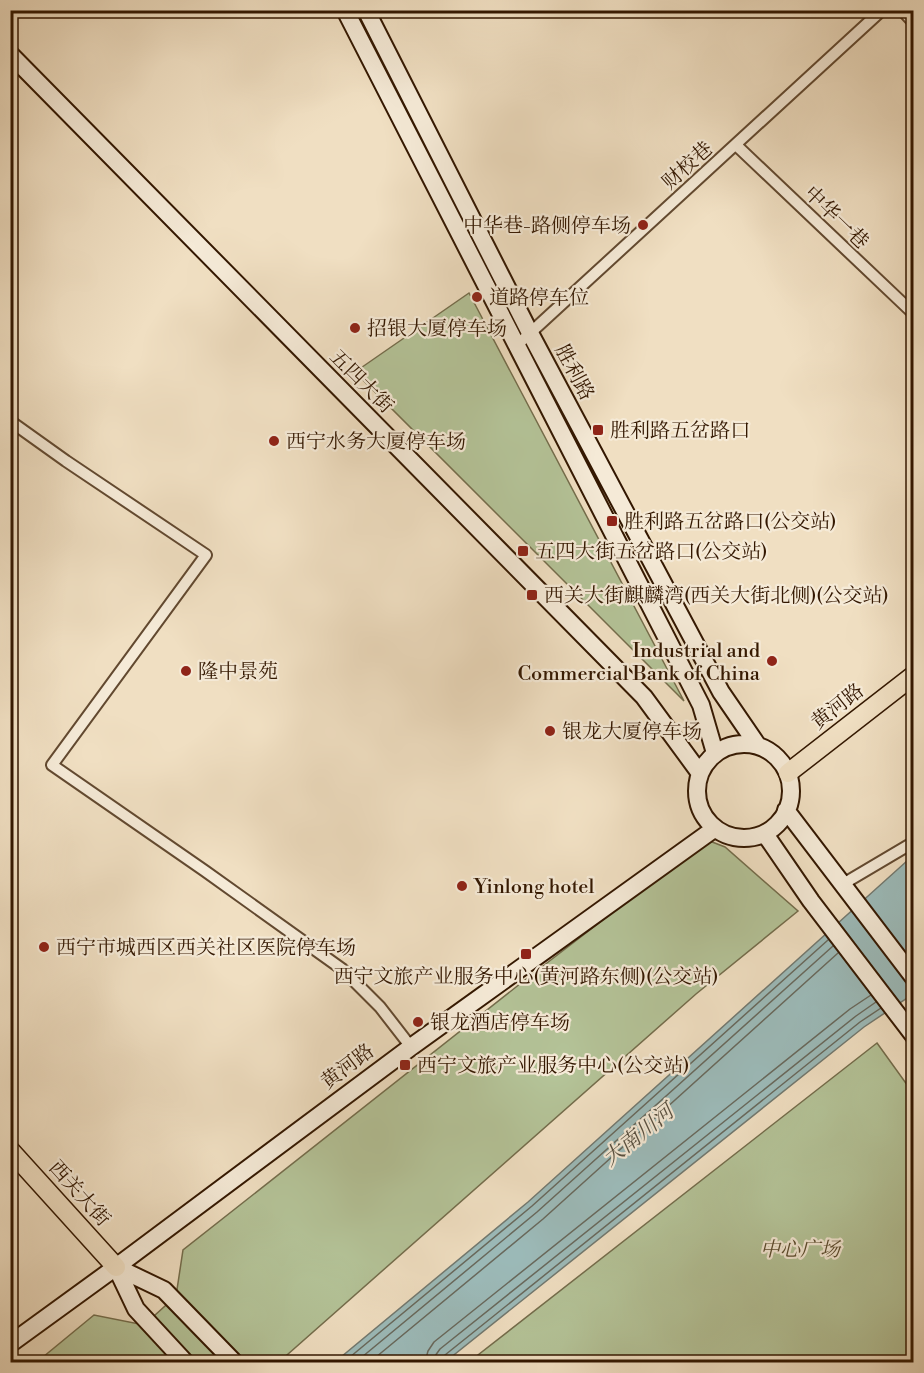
<svg xmlns="http://www.w3.org/2000/svg" width="924" height="1373" font-family="'Libre Bodoni','Noto Serif SC',serif">
  <style>
    .green { fill: #b4c398; stroke: #746d4c; stroke-width: 1.5 }
    .water { fill: #9cbbba; stroke: #727970; stroke-width: 1.5 }
    .lines { fill: none; stroke-linecap: round; stroke-linejoin: round }
    .shore { stroke: #68695d; stroke-width: 1.5 }
    .street-casing { stroke: #624930; stroke-width: 14 }
    .secondary-casing { stroke: #331700; stroke-width: 20 }
    .primary-casing { stroke: #331700; stroke-width: 21 }
    .street { stroke: #f5ead7; stroke-width: 10 }
    .secondary { stroke: #f5ead7; stroke-width: 16 }
    .primary { stroke: #f0dfc2; stroke-width: 18 }
    .poi-dot { fill: #8f2418; stroke: #f5ead7; stroke-width: 2 }
    .labels { text-anchor: middle; stroke-width: 4.5; stroke-linejoin: round; paint-order: stroke }
    .street-label { font-size: 20px; fill: #331700; stroke: #f5ead7 }
    .poi-label { font-size: 20px; fill: #331700; stroke: #f5ead7; text-anchor: start }
    .park-label { font-size: 20px; font-style: italic; fill: #5a4b2e; stroke: #f5ead7 }
    .water-label { font-size: 21px; font-style: italic; fill: #585041; stroke: #f5ead7 }
  </style>
  <rect width="100%" height="100%" fill="#f0dfc2"/>
  <filter id="stains"><feTurbulence type="fractalNoise" baseFrequency=".00333" numOctaves="4"/><feColorMatrix values="0 0 0 0 .2 0 0 0 0 .09 0 0 0 0 .02 0 0 0 .5 -.17"/></filter>
  <radialGradient id="worn" r=".72"><stop offset=".6" stop-color="#630" stop-opacity="0"/><stop offset="1" stop-color="#630" stop-opacity=".3"/></radialGradient>
  <path class="green" d="M 469,293 L 684,701 L 355,372 Z
    M 707,840 L 725,847 L 798,911 L 696,994 L 279,1362 L 37,1362 L 94,1315 L 144,1325 L 176,1296 L 183,1250 L 530,976 Z
    M 877,1043 L 913,1093 L 913,1362 L 469,1362 Z"/>
  <path class="water" d="M 913,857 L 913,994 L 864,1027 L 445,1362 L 335,1362 L 528,1202 L 908,860 Z"/>
  <g class="lines">
    <path class="shore" d="M 344,1362 L 532,1206 L 828,940
      M 356,1362 L 537,1212 L 833,946
      M 370,1362 L 543,1219 L 838,953
      M 425,1362 L 428,1351 L 434,1342 L 850,1009 L 871,995
      M 434,1362 L 435,1356 L 440,1349 L 856,1016 L 876,1002
      M 442,1362 L 442,1358 L 445,1355 L 860,1022 L 881,1008"/>
    <g class="street-casing">
      <path id="street" d="M 902,10 L 914,23
        M 736,145 L 914,314
        M 516,346 L 882,10
        M 10,421 L 66,461 L 206,555 L 52,765 L 205,871 L 342,969 L 380,1007 L 411,1047
        M 843,884 L 914,842"/>
    </g>
    <g class="secondary-casing">
      <path id="secondary" d="M 345,10 L 701,705 L 715,753
        M 366,10 L 530,333 L 721,692 L 758,746
        M 10,54 L 644,697 L 699,772
        M697 791a47 47 0 1 1 94 0a47 47 0 1 1-94 0Z
        M 786,810 L 914,978
        M 765,834 L 811,901 L 914,1036
        M 116,1267 L 164,1290 L 234,1362
        M 116,1267 L 136,1309 L 185,1362
        M 10,1344 L 116,1267 L 411,1047 L 714,829"/>
    </g>
    <g class="primary-casing">
      <path id="primary" d="M 788,773 L 914,675
        M 10,1150 L 116,1267"/>
    </g>
    <use href="#street" class="street"/>
    <use href="#secondary" class="secondary"/>
    <use href="#primary" class="primary"/>
  </g>
  <g class="poi-dot">
    <circle cx="643" cy="225" r="6"/>
    <circle cx="477" cy="297" r="6"/>
    <circle cx="355" cy="328" r="6"/>
    <rect x="592" y="424" width="12" height="12" rx="3"/>
    <circle cx="274" cy="441" r="6"/>
    <rect x="606" y="515" width="12" height="12" rx="3"/>
    <rect x="517" y="545" width="12" height="12" rx="3"/>
    <rect x="526" y="589" width="12" height="12" rx="3"/>
    <circle cx="772" cy="661" r="6"/>
    <circle cx="186" cy="671" r="6"/>
    <circle cx="550" cy="731" r="6"/>
    <circle cx="462" cy="886" r="6"/>
    <circle cx="44" cy="947" r="6"/>
    <rect x="520" y="948" width="12" height="12" rx="3"/>
    <circle cx="418" cy="1022" r="6"/>
    <rect x="399" y="1059" width="12" height="12" rx="3"/>
  </g>
  <g class="labels">
    <g class="street-label">
      <text transform="translate(687 165) rotate(-42)" y="7">财校巷</text>
      <text transform="translate(837 217) rotate(44)" y="7">中华一巷</text>
      <text transform="translate(575 372) rotate(62)" y="7">胜利路</text>
      <text transform="translate(362 381) rotate(45)" y="7">五四大街</text>
      <text transform="translate(837 706) rotate(-38)" y="7">黄河路</text>
      <text transform="translate(347 1066) rotate(-37)" y="7">黄河路</text>
      <text transform="translate(80 1193) rotate(48)" y="7">西关大街</text>
    </g>
    <g class="poi-label">
      <text x="631" y="232" text-anchor="end">中华巷-路侧停车场</text>
      <text x="489" y="304">道路停车位</text>
      <text x="367" y="335">招银大厦停车场</text>
      <text x="610" y="437">胜利路五岔路口</text>
      <text x="286" y="448">西宁水务大厦停车场</text>
      <text x="624" y="528">胜利路五岔路口(公交站)</text>
      <text x="535" y="558">五四大街五岔路口(公交站)</text>
      <text x="544" y="602">西关大街麒麟湾(西关大街北侧)(公交站)</text>
      <text x="760" y="657" text-anchor="end">Industrial and<tspan x="760" dy="23">Commercial Bank of China</tspan></text>
      <text x="198" y="678">隆中景苑</text>
      <text x="562" y="738">银龙大厦停车场</text>
      <text x="474" y="893">Yinlong hotel</text>
      <text x="56" y="954">西宁市城西区西关社区医院停车场</text>
      <text x="526" y="983" text-anchor="middle">西宁文旅产业服务中心(黄河路东侧)(公交站)</text>
      <text x="430" y="1029">银龙酒店停车场</text>
      <text x="417" y="1072">西宁文旅产业服务中心(公交站)</text>
    </g>
    <g class="park-label">
      <text x="800" y="1256">中心广场</text>
    </g>
    <g class="water-label">
      <text transform="translate(638 1135) rotate(-39)" y="7">大南川河</text>
    </g>
  </g>
  <rect width="924" height="1373" fill="none" stroke="#f0dfc2" stroke-width="36"/>
  <rect x="12" y="12" width="900" height="1349" fill="none" stroke="#331700" stroke-width="3"/>
  <rect x="18" y="18" width="888" height="1337" fill="none" stroke="#331700" stroke-width="1.5"/>
  <rect width="100%" height="100%" filter="url(#stains)"/>
  <rect width="100%" height="100%" fill="url(#worn)"/>
</svg>
